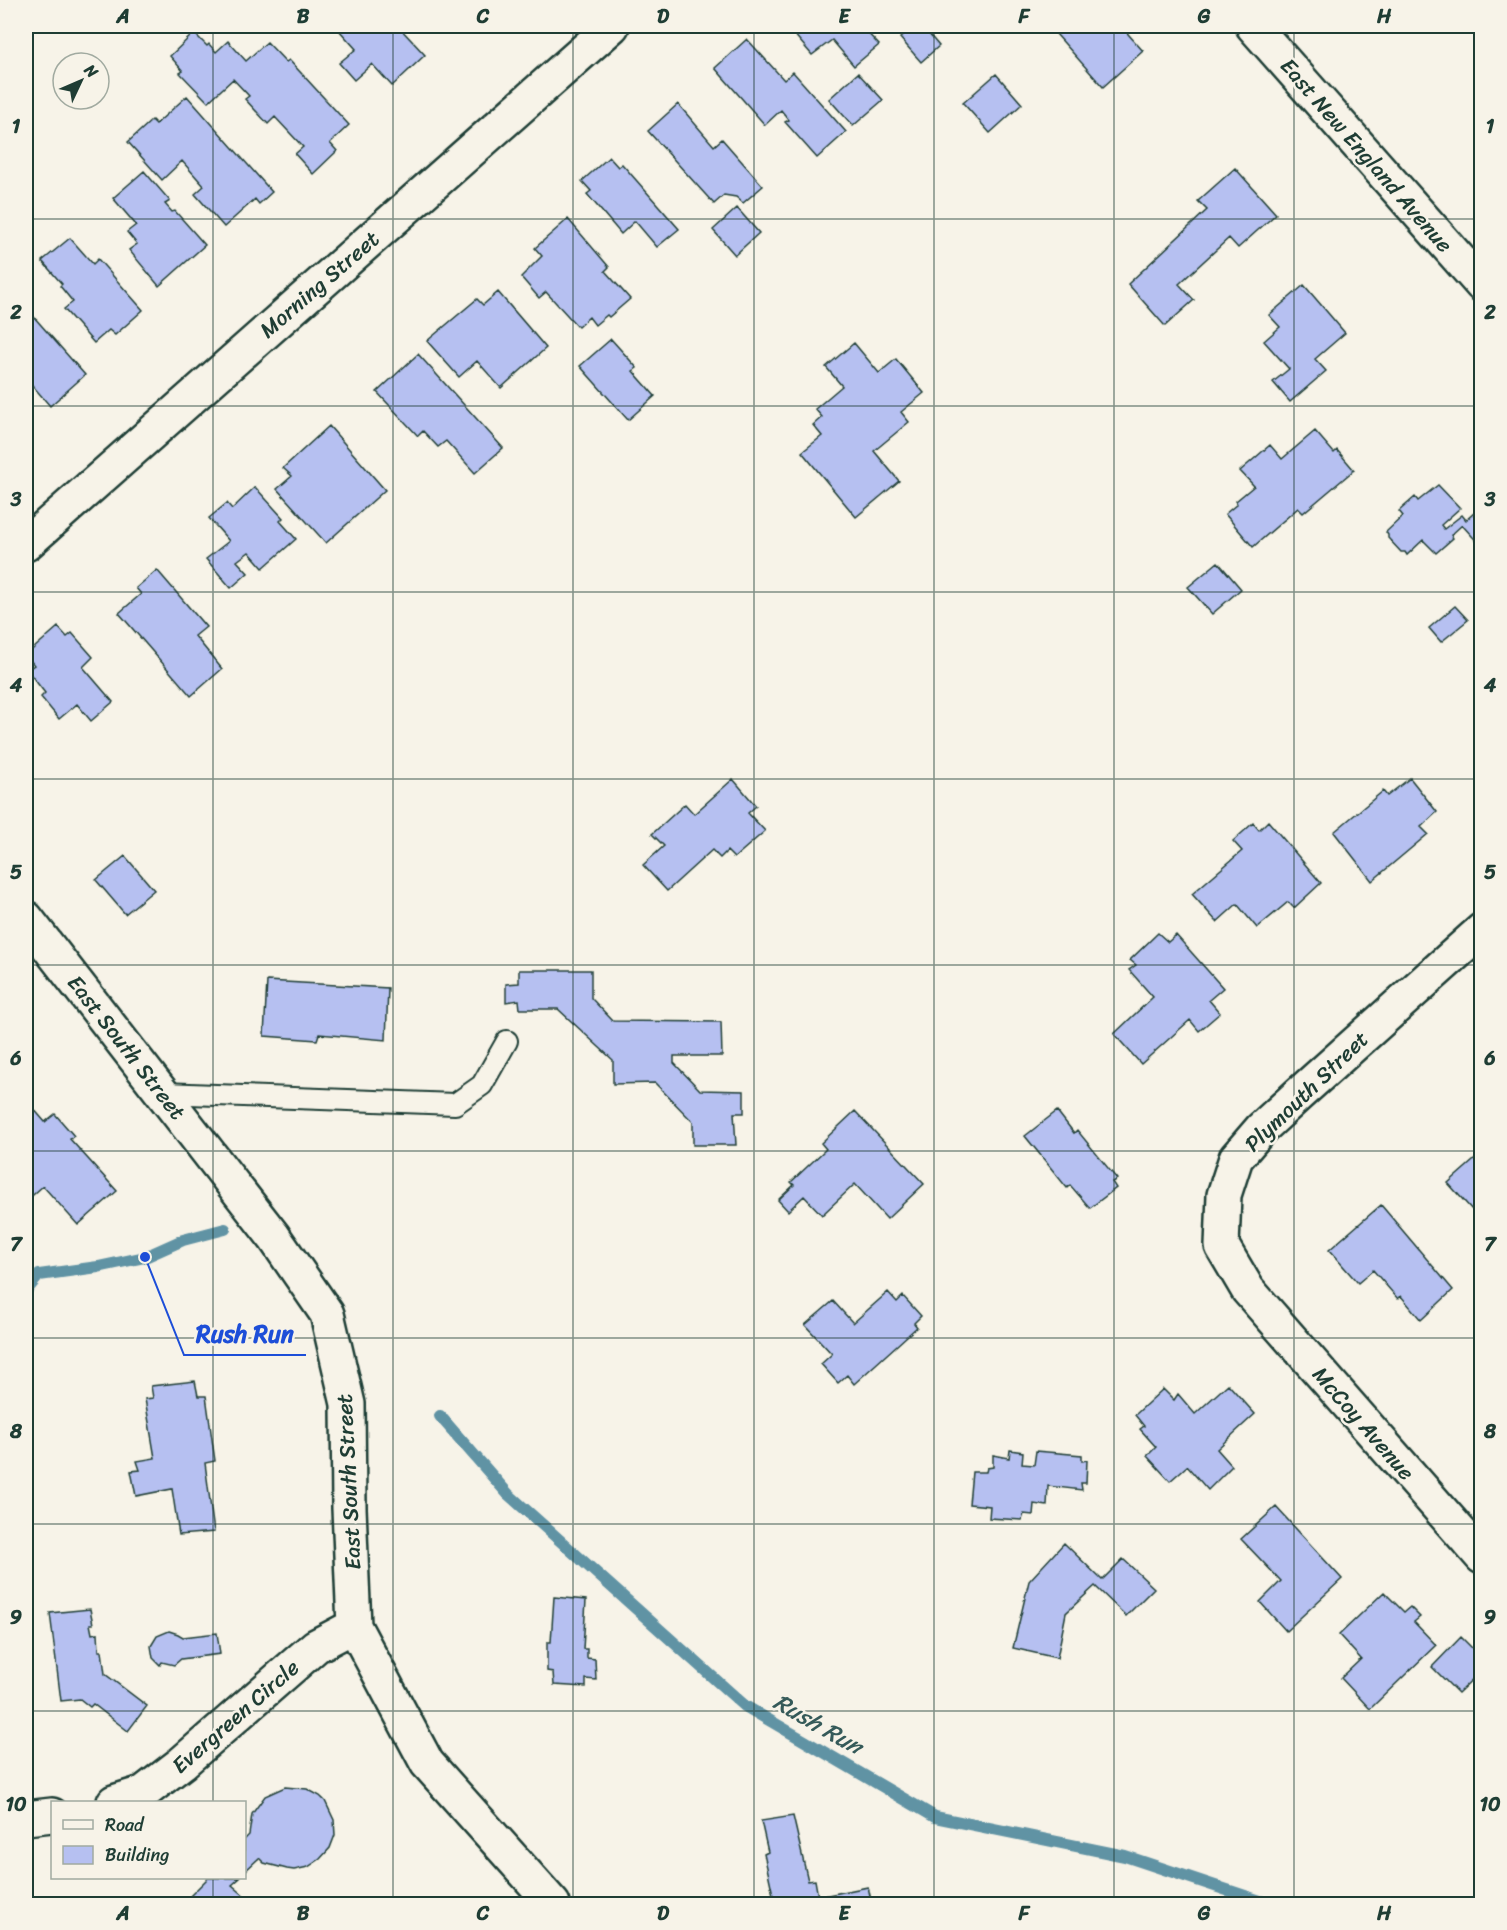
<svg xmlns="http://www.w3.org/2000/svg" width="1507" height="1930" font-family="Sriracha,sans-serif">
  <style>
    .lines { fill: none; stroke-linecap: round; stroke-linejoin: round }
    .stream { stroke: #6193a4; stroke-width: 12 }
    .building { fill: #b6c0f1; stroke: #1f3d34; stroke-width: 1.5 }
    .lane-casing { stroke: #1f3d34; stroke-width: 24 }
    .street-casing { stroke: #1f3d34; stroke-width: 38 }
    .lane { stroke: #f7f3e8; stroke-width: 20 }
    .street { stroke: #f7f3e8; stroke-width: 33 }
    .grid { fill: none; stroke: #1f3d34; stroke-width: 1.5; stroke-opacity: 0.55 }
    .labels { text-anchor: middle; stroke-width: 5; stroke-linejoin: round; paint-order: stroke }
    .street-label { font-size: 22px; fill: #1f3d34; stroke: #f7f3e8 }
    .water-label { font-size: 24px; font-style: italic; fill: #355a59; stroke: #f7f3e8 }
    .leader { fill: none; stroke: #1d4ed8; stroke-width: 2 }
    .callout-dot { fill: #1d4ed8; stroke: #f7f3e8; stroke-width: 2 }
    .callout-label { font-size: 24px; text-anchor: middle; font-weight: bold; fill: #1d4ed8; stroke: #f7f3e8; stroke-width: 5; stroke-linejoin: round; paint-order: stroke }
    .neatline { fill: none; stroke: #1f3d34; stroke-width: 2 }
    .grid-label { font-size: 20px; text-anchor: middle; font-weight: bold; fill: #1f3d34 }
  </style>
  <rect width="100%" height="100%" fill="#f7f3e8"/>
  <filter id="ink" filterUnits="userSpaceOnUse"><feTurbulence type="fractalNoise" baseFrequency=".0167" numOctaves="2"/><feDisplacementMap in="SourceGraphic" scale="12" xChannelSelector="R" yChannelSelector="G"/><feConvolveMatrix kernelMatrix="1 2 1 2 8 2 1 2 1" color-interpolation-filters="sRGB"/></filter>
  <g filter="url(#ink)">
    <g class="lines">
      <path class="stream" d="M 26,1291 L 39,1275 L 98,1267 L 145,1257 L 183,1240 L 225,1229
        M 440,1416 L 508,1494 L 745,1706 L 935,1817 L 1125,1856 L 1269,1904"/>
    </g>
    <path class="building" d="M 343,26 L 398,26 L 425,55 L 392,86 L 372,64 L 354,80 L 339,63 L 356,49 L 339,30 Z
      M 787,26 L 861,26 L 879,45 L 854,66 L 832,40 L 812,55 Z
      M 913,26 L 922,26 L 939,46 L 921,62 L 900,38 Z
      M 1049,26 L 1121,26 L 1143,51 L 1103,87 Z
      M 194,33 L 207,46 L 209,44 L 216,52 L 228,41 L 246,61 L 267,42 L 286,62 L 289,60 L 349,125 L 330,143 L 337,151 L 313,174 L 295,154 L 303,147 L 275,117 L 268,124 L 245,99 L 249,96 L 233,79 L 208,102 L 180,73 L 183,71 L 170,56 Z
      M 747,39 L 784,80 L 793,72 L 846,132 L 817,158 L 785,122 L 789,120 L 781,110 L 765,125 L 715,68 Z
      M 858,73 L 883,100 L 853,126 L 829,99 Z
      M 996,74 L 1022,104 L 990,133 L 963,103 Z
      M 187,96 L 272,192 L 259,204 L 255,199 L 224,227 L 195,194 L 204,186 L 182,161 L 162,180 L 128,142 L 152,120 L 156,124 Z
      M 678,104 L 714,146 L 722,139 L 763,186 L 743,203 L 736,197 L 724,195 L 714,204 L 648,131 Z
      M 609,157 L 618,167 L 622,164 L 679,229 L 657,247 L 635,221 L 621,234 L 587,194 L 591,191 L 582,181 Z
      M 1235,168 L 1276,214 L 1238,248 L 1229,238 L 1179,284 L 1194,300 L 1165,326 L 1128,284 L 1207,210 L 1198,201 Z
      M 144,171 L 170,201 L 165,204 L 172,212 L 175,211 L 205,245 L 159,286 L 129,250 L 137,244 L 127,232 L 136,225 L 113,198 Z
      M 737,208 L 759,233 L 735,255 L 713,230 Z
      M 568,219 L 609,267 L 605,271 L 630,299 L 609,317 L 607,315 L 595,325 L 589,317 L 578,327 L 546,292 L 539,298 L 521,277 L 542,256 L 535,248 Z
      M 70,238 L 93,264 L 98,259 L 143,310 L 115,335 L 109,330 L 94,343 L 64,309 L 73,302 L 60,286 L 62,284 L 42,261 Z
      M 26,239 L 32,247 L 26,253 Z
      M 1304,285 L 1345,333 L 1315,359 L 1326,371 L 1290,402 L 1273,382 L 1289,369 L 1264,341 L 1280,327 L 1269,315 Z
      M 498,292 L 546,348 L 501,388 L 477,361 L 459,377 L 427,341 L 477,299 L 483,305 Z
      M 26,308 L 85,375 L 50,406 L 26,378 Z
      M 611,339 L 637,368 L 633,371 L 655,396 L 628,420 L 580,366 Z
      M 854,343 L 879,373 L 896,359 L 924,393 L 901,412 L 909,422 L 874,451 L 899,481 L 856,517 L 802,452 L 822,436 L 813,425 L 822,417 L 815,409 L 842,386 L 826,367 Z
      M 418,354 L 503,448 L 475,473 L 446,441 L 438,447 L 423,431 L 418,436 L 377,392 Z
      M 329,426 L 385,490 L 326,543 L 277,489 L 292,476 L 283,468 Z
      M 1315,431 L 1334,453 L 1337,450 L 1354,470 L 1303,513 L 1298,508 L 1253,547 L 1225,514 L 1237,504 L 1236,501 L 1254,486 L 1240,471 L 1270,445 L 1282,459 Z
      M 1438,485 L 1460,508 L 1441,525 L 1444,529 L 1462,515 L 1466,520 L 1482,506 L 1482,547 L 1462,525 L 1451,535 L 1453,538 L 1436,553 L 1423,540 L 1407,555 L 1405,552 L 1401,552 L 1388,538 L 1388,535 L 1386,532 L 1403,516 L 1399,511 L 1415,497 L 1418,501 Z
      M 255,487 L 283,518 L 280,521 L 296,539 L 263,568 L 249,552 L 237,561 L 248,573 L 231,588 L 206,559 L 229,541 L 209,518 L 227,503 L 232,509 Z
      M 1218,562 L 1241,589 L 1212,614 L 1188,587 Z
      M 157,570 L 206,627 L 195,636 L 222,669 L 191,696 L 119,613 L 141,594 L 136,588 Z
      M 1455,606 L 1468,620 L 1441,642 L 1429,628 Z
      M 58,627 L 67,637 L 72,633 L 93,657 L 83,667 L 113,702 L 91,721 L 77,704 L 59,719 L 41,697 L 45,693 L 27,670 L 34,665 L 26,655 Z
      M 1410,778 L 1437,812 L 1421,827 L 1428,834 L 1372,881 L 1334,832 L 1383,791 L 1387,796 Z
      M 733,779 L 756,806 L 748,813 L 765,831 L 734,858 L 727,851 L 720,858 L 712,850 L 667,891 L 643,865 L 664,846 L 652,834 L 685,804 L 694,814 Z
      M 1268,821 L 1321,883 L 1294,908 L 1288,902 L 1257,928 L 1237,904 L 1217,922 L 1192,894 L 1242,851 L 1233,841 L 1253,823 L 1259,830 Z
      M 125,856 L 154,890 L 125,914 L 96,880 Z
      M 1158,933 L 1168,942 L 1176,935 L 1223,988 L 1209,1000 L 1220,1013 L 1199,1031 L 1190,1020 L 1141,1064 L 1114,1034 L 1153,997 L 1129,970 L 1136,965 L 1130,960 Z
      M 519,970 L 591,970 L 591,998 L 613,1021 L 721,1022 L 722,1056 L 674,1056 L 674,1063 L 700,1090 L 744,1091 L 744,1113 L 734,1113 L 736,1145 L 693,1145 L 693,1122 L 655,1083 L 613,1084 L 613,1060 L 558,1009 L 520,1009 L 519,1000 L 506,1002 L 506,984 L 519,983 Z
      M 267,981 L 388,988 L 386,1040 L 319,1034 L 317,1040 L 264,1036 Z
      M 26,1100 L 45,1122 L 55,1114 L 74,1136 L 70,1139 L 117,1191 L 78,1225 L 43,1186 L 26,1201 Z
      M 855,1111 L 924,1184 L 887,1219 L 855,1184 L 822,1215 L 804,1196 L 788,1211 L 778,1200 L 794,1185 L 791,1182 L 826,1149 L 821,1143 Z
      M 1057,1111 L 1074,1133 L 1077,1130 L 1117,1179 L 1112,1182 L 1116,1188 L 1090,1208 L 1070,1185 L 1067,1188 L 1025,1136 Z
      M 1481,1154 L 1482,1154 L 1482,1221 L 1448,1183 Z
      M 1381,1205 L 1453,1290 L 1421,1320 L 1401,1296 L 1398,1299 L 1373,1270 L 1358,1283 L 1329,1250 Z
      M 888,1292 L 897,1302 L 903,1296 L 921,1316 L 914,1323 L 917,1327 L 854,1384 L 847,1375 L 838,1383 L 821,1364 L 832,1354 L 805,1325 L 833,1301 L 853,1323 Z
      M 195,1381 L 198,1396 L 206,1396 L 215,1461 L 205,1463 L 214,1532 L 179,1535 L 172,1489 L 136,1496 L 131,1471 L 140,1470 L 137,1461 L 155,1458 L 145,1399 L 153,1398 L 151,1386 Z
      M 1228,1384 L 1255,1414 L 1217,1449 L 1232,1466 L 1208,1490 L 1187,1466 L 1170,1481 L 1147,1456 L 1156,1447 L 1140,1429 L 1144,1426 L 1135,1415 L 1163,1389 L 1174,1400 L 1178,1394 L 1195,1414 Z
      M 1010,1450 L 1023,1452 L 1022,1464 L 1034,1465 L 1036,1451 L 1082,1455 L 1082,1461 L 1087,1460 L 1086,1483 L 1081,1483 L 1082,1490 L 1048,1486 L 1047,1506 L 1034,1504 L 1033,1515 L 1024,1514 L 1022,1520 L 989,1518 L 990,1506 L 969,1504 L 972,1472 L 986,1472 L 987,1468 L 993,1467 L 993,1455 L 1009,1458 Z
      M 1276,1507 L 1342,1579 L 1286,1631 L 1260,1602 L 1281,1581 L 1241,1539 Z
      M 1064,1543 L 1102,1580 L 1123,1559 L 1154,1588 L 1126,1616 L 1095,1586 L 1066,1613 L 1057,1658 L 1013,1648 L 1029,1581 Z
      M 1384,1592 L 1404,1612 L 1410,1607 L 1420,1617 L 1414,1622 L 1436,1645 L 1370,1709 L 1341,1678 L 1361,1659 L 1339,1635 Z
      M 554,1597 L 586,1600 L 583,1649 L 587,1649 L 587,1658 L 595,1659 L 596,1680 L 586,1679 L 586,1687 L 554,1685 L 553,1672 L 547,1671 L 547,1642 L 551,1642 Z
      M 90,1609 L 93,1624 L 90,1624 L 92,1634 L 98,1633 L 99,1651 L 102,1651 L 105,1674 L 147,1706 L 128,1731 L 93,1704 L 90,1707 L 80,1699 L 61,1701 L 50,1613 Z
      M 169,1631 L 178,1634 L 183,1637 L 217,1633 L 220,1654 L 181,1659 L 174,1665 L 162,1662 L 160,1665 L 153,1658 L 151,1646 L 157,1636 Z
      M 1461,1637 L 1482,1658 L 1482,1670 L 1458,1693 L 1432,1667 Z
      M 285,1787 L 307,1789 L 320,1796 L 325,1801 L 334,1820 L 335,1835 L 330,1848 L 320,1859 L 308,1867 L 294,1870 L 287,1869 L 264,1863 L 259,1858 L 244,1872 L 244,1840 L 249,1835 L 252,1814 L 265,1796 Z
      M 793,1816 L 808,1881 L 815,1880 L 818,1897 L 868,1887 L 872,1904 L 775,1904 L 764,1854 L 768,1852 L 761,1821 Z
      M 208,1878 L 240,1878 L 232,1885 L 254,1904 L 185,1904 L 183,1903 Z"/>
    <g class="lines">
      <g class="lane-casing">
        <path id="lane" d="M 163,1093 L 455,1104 L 482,1085 L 507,1041"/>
      </g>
      <g class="street-casing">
        <path id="street" d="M 1253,26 L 1482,285
          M 26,544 L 612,26
          M 26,918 L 274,1237 L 327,1314 L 348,1404 L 349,1508 L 354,1626 L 427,1763 L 553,1904
          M 1482,930 L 1299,1094 L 1261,1129 L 1236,1158 L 1224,1195 L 1222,1246 L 1248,1290 L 1482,1557
          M 114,1802 L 143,1793 L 182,1763 L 316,1646 L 354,1626
          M 26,1818 L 52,1815"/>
      </g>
      <use href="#lane" class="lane"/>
      <use href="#street" class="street"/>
    </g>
  </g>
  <path class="grid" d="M 213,26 L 213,1802M 393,26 L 393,1904M 573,26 L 573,1904M 754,26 L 754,1904M 934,26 L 934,1904M 1114,26 L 1114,1904M 1294,26 L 1294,1904M 26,219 L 1482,219M 26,406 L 1482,406M 26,592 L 1482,592M 26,779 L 1482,779M 26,965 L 1482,965M 26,1151 L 1482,1151M 26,1338 L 1482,1338M 26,1524 L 1482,1524M 26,1711 L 1482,1711M 213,1878 L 213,1904"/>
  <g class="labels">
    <g class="street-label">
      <text transform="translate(1367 155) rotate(49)" y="8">East New England Avenue</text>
      <text transform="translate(319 284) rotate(-41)" y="8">Morning Street</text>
      <text transform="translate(127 1047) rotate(52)" y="8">East South Street</text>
      <text transform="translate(1306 1091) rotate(-44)" y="8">Plymouth Street</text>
      <text transform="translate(1364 1423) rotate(49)" y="8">McCoy Avenue</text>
      <text transform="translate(348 1482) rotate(-93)" y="8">East South Street</text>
      <text transform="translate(235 1716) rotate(-41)" y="8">Evergreen Circle</text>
    </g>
    <g class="water-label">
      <text transform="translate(818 1724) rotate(30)" y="8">Rush Run</text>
    </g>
  </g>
  <path class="leader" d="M145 1257L184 1355H306"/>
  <circle class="callout-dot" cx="145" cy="1257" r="6"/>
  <g class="callout-label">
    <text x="245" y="1342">Rush Run</text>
  </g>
  <rect width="1507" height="1930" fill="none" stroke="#f7f3e8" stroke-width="66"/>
  <rect x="51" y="1801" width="195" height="78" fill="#f7f3e8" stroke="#a1aaa0" stroke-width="1.5"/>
  <rect x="63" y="1820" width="30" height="9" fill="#f7f3e8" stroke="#a1aaa0" stroke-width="1.5"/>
  <text x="105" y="1831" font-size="18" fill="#1f3d34">Road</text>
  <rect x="63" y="1846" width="30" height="18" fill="#b6c0f1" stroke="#a1aaa0" stroke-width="1.5"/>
  <text x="105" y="1861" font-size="18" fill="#1f3d34">Building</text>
  <g transform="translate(81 81) rotate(46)"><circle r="28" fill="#f7f3e8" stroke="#a1aaa0" stroke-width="1.5"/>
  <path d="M0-4.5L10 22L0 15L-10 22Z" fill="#1f3d34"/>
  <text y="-9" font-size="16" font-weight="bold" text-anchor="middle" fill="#1f3d34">N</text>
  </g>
  <rect x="33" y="33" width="1441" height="1864" class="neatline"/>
  <g class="grid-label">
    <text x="123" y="23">A</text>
    <text x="303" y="23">B</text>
    <text x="483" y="23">C</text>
    <text x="663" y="23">D</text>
    <text x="844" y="23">E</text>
    <text x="1024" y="23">F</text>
    <text x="1204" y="23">G</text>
    <text x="1384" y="23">H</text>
    <text x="16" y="133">1</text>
    <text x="1490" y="133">1</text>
    <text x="16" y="319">2</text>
    <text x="1490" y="319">2</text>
    <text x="16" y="506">3</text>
    <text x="1490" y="506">3</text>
    <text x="16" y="692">4</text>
    <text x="1490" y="692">4</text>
    <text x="16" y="879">5</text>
    <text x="1490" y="879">5</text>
    <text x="16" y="1065">6</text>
    <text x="1490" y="1065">6</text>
    <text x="16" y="1251">7</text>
    <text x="1490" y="1251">7</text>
    <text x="16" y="1438">8</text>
    <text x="1490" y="1438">8</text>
    <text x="16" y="1624">9</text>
    <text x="1490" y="1624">9</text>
    <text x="16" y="1811">10</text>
    <text x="1490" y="1811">10</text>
    <text x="123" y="1920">A</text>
    <text x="303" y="1920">B</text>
    <text x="483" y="1920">C</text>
    <text x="663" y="1920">D</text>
    <text x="844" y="1920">E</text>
    <text x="1024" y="1920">F</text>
    <text x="1204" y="1920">G</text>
    <text x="1384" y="1920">H</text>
  </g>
</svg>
